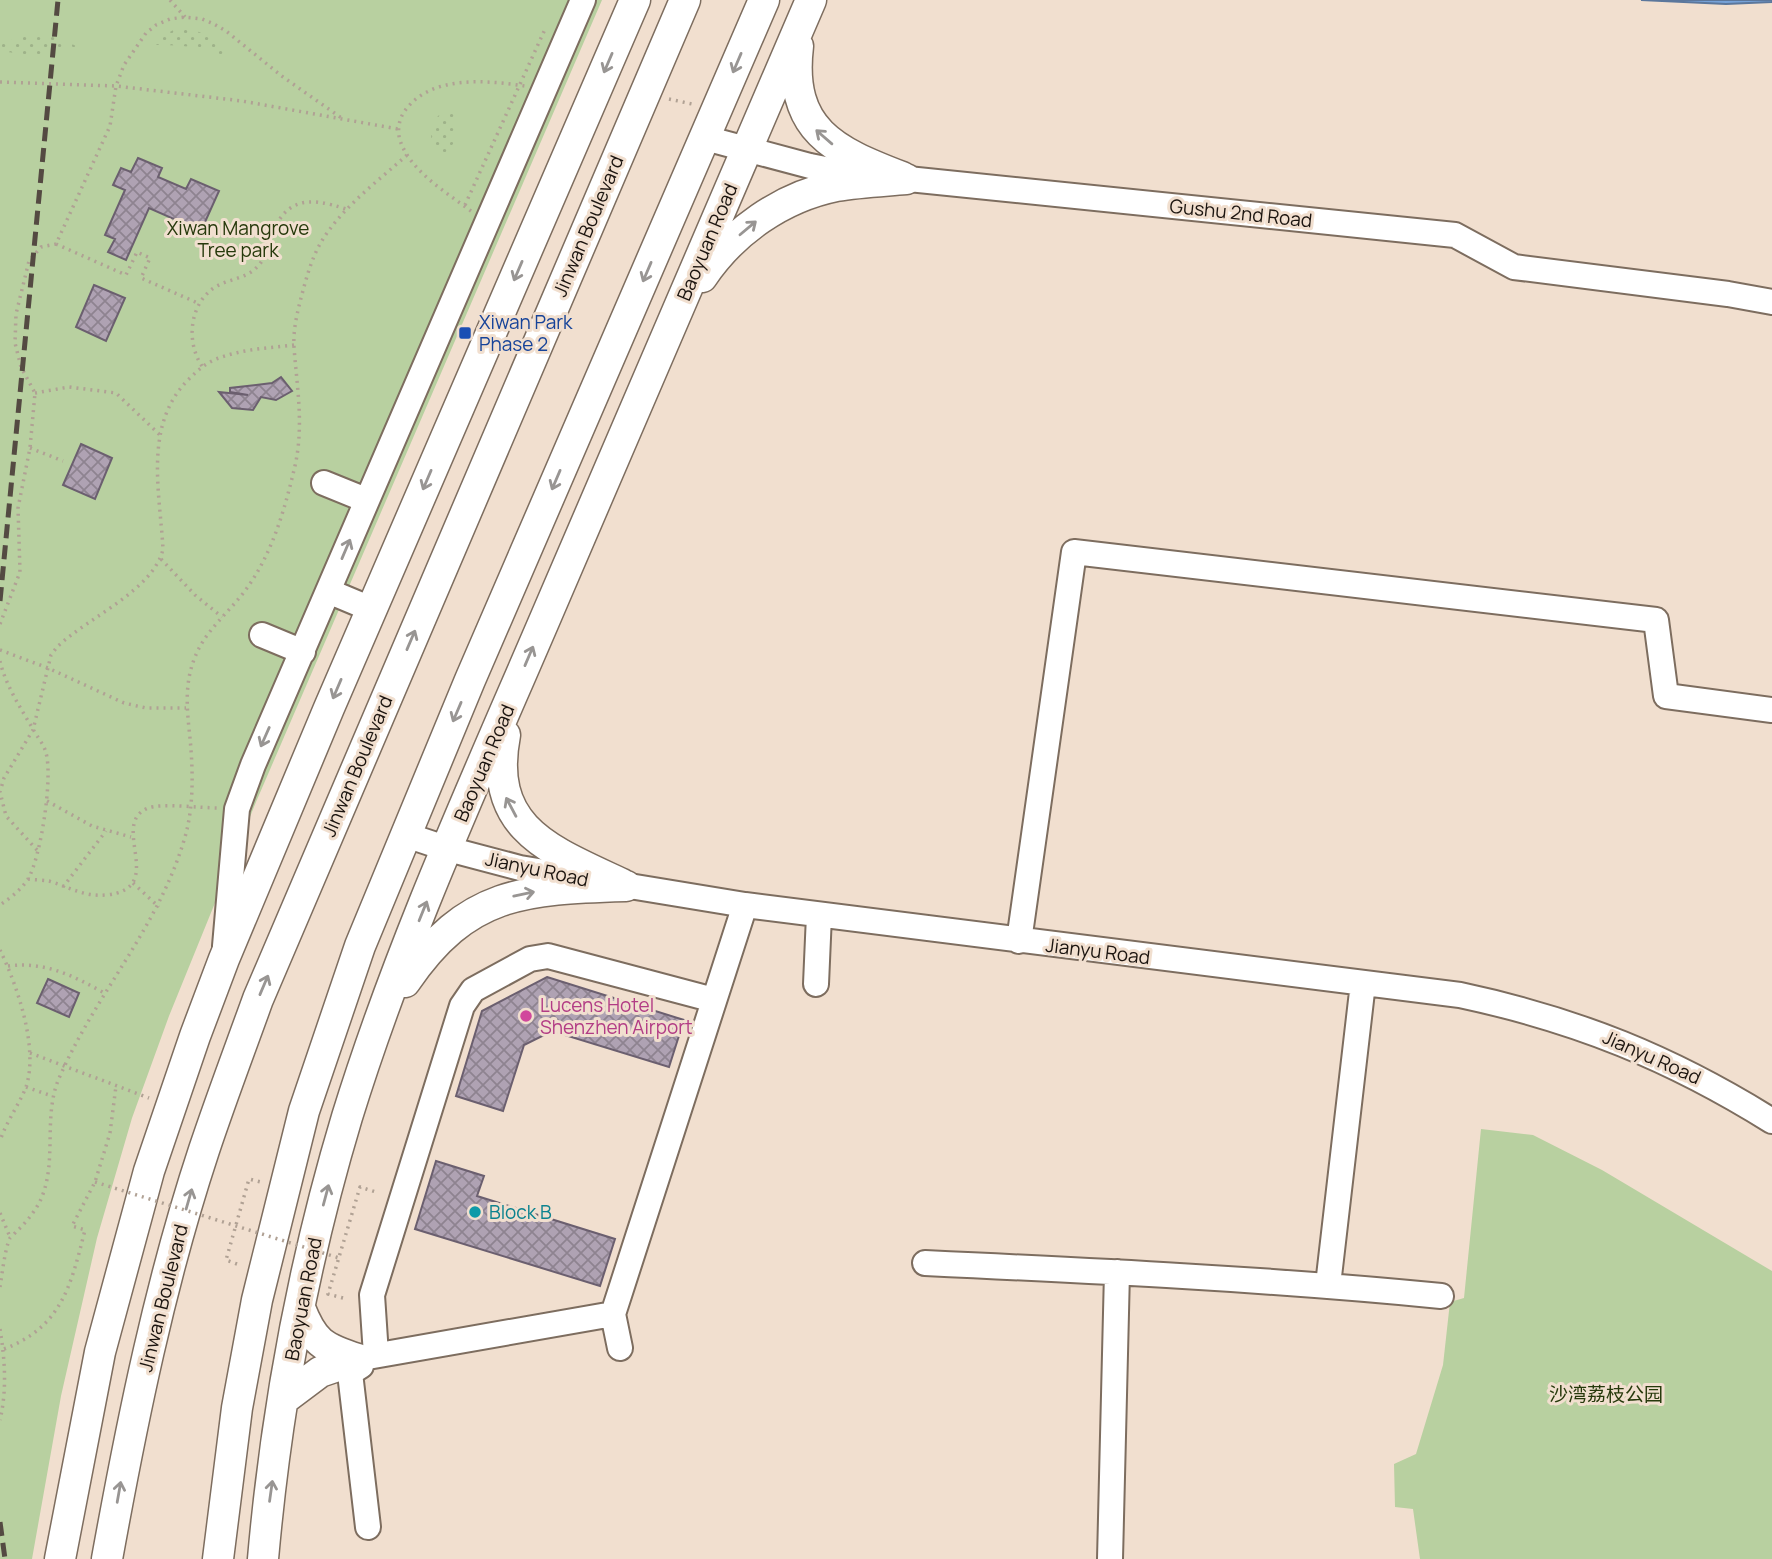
<svg xmlns="http://www.w3.org/2000/svg" width="1772" height="1559" font-family="Manrope,'Noto Sans SC',sans-serif">
  <style>
    .green { fill: #b8d0a0 }
    .garden { fill: url(#garden-dots) }
    .water { fill: #76a2d8; stroke: #5b779c; stroke-width: 2 }
    .building { fill: url(#building-cross-hatch); stroke: #6b5f6f; stroke-width: 2 }
    .lines { fill: none; stroke-linecap: round; stroke-linejoin: round }
    .minor-casing { stroke: #7d6d5f; stroke-width: 28 }
    .major-casing { stroke: #7d6d5f; stroke-width: 33 }
    .path { stroke: #b0a194; stroke-width: 3.5; stroke-dasharray: 2 5; stroke-linecap: butt }
    .minor { stroke: #fff; stroke-width: 24 }
    .major { stroke: #fff; stroke-width: 30 }
    .rail { stroke: #544a42; stroke-width: 5; stroke-dasharray: 14 7; stroke-linecap: butt }
    .path-bridge { stroke: #b0a194; stroke-width: 3.5; stroke-dasharray: 2 5; stroke-linecap: butt }
    .oneway { stroke: #989593 }
    .transit-dot { fill: #1a4fb4; stroke: #f1dfcf; stroke-width: 2.5 }
    .hotel-dot { fill: #d1479c; stroke: #f1dfcf; stroke-width: 2.5 }
    .culture-dot { fill: #0f9aa8; stroke: #f1dfcf; stroke-width: 2.5 }
    .labels { text-anchor: middle; stroke-width: 6; stroke-linejoin: round; paint-order: stroke }
    .street-label { font-size: 19px; fill: #1b140f; stroke: #f1dfcf }
    .park-label { font-size: 19px; fill: #26390b; stroke: #f1dfcf }
    .transit-label { font-size: 19px; fill: #164399; stroke: #f1dfcf; text-anchor: start }
    .hotel-label { font-size: 19px; fill: #b23c85; stroke: #f1dfcf; text-anchor: start }
    .culture-label { font-size: 19px; fill: #0d838f; stroke: #f1dfcf; text-anchor: start }
  </style>
  <defs>
    <pattern id="garden-dots" width="8" height="8" patternUnits="userSpaceOnUse" patternTransform="scale(1.75)"><rect width="8" height="8" fill="#b8d0a0"/><path d="M2 2h.1M6 6h.1" fill="none" stroke="#9eb289" stroke-width="1.8" stroke-linecap="round"/></pattern>
    <pattern id="building-cross-hatch" width="8" height="8" patternUnits="userSpaceOnUse" patternTransform="scale(1.75)"><rect width="8" height="8" fill="#afa2b3"/><path d="M0 0l8 8M0 8l8-8" fill="none" stroke="#8e8390"/></pattern>
  </defs>
  <rect width="100%" height="100%" fill="#f1dfcf"/>
  <path class="green" d="M 0,0 L 602,0 L 256,802 L 169,1016 L 132,1118 L 97,1238 L 61,1396 L 32,1559 L 0,1559 Z
    M 1481,1129 L 1533,1135 L 1602,1170 L 1772,1271 L 1772,1559 L 1420,1559 L 1413,1509 L 1395,1507 L 1394,1464 L 1416,1454 L 1443,1365 L 1450,1302 L 1464,1298 Z"/>
  <path class="garden" d="M 191,29 L 212,37 L 244,65 C 210,47 188,45 150,45 L 173,30 Z
    M 45,34 L 56,36 L 78,47 C 54,56 24,57 0,50 L 0,44 L 26,35 Z
    M 445,111 L 453,113 C 461,128 457,144 444,154 L 436,150 C 427,135 430,119 445,111 Z"/>
  <path class="water" d="M 1641,0 L 1772,0 L 1772,2 L 1726,4 Z"/>
  <path class="building" d="M 138,158 L 162,168 L 158,177 L 186,189 L 191,179 L 219,191 L 201,231 L 149,208 L 126,260 L 108,252 L 115,239 L 105,235 L 125,190 L 113,185 L 121,168 L 131,172 Z
    M 94,285 L 125,298 L 106,341 L 76,327 Z
    M 281,377 L 292,391 L 276,400 L 261,397 L 253,410 L 232,408 L 219,392 L 248,395 L 230,392 L 230,388 L 272,383 Z
    M 81,444 L 112,458 L 95,499 L 63,485 Z
    M 547,977 L 684,1020 L 669,1067 L 552,1031 L 524,1045 L 503,1111 L 456,1096 L 482,1011 Z
    M 48,979 L 79,993 L 69,1017 L 37,1003 Z
    M 436,1161 L 484,1176 L 477,1196 L 615,1239 L 600,1286 L 415,1229 Z"/>
  <g class="lines">
    <g class="minor-casing">
      <path id="minor" d="M 705,138 L 810,166 L 840,172 L 1455,235 L 1514,267 L 1728,294 L 1772,302
        M 324,483 L 366,500
        M 371,609 L 328,591 L 583,0
        M 262,635 L 303,652
        M 406,835 L 448,849 L 520,868 L 745,905 L 1460,995 C 1577,1020 1671,1058 1772,1121
        M 1019,941 L 1074,552 L 1656,620 L 1666,696 L 1772,710
        M 225,946 L 237,809 L 253,765 L 328,591
        M 816,984 L 819,915
        M 925,1263 C 1097,1271 1269,1279 1441,1296
        M 1328,1285 L 1363,983
        M 620,1348 L 613,1314 L 745,905
        M 376,1355 L 372,1295 L 462,1006 L 473,990 L 530,959 L 548,956 L 714,1000
        M 362,1358 L 613,1314
        M 361,1366 L 350,1373 L 368,1527
        M 1110,1559 L 1117,1272"/>
    </g>
    <g class="major-casing">
      <path id="major" d="M 798,46 C 788,130 834,151 902,177
        M 702,277 C 733,231 782,197 836,186 C 859,182 883,181 906,179
        M 505,735 C 487,829 550,850 622,884
        M 405,982 C 467,891 524,889 626,886
        M 300,1308 C 313,1342 323,1348 358,1359
        M 284,1399 L 320,1372 L 358,1359
        M 60,1559 L 100,1352 L 149,1171 L 195,1036 L 224,959 L 329,708 L 635,0
        M 107,1559 C 132,1421 160,1283 204,1150 C 221,1099 240,1049 258,999 L 685,0
        M 218,1559 L 237,1408 L 257,1300 L 304,1111 L 360,946 L 470,680 L 764,0
        M 263,1559 C 276,1411 304,1260 347,1117 C 402,939 481,769 554,598 C 640,399 725,199 811,0"/>
    </g>
    <path class="path" d="M 170,0 L 185,17
      M 0,82 L 116,86 L 242,101 L 398,129
      M 669,99 L 692,104
      M 465,205 L 546,27
      M 471,211 C 447,193 412,172 401,143 C 397,134 398,121 404,112 C 429,75 485,80 525,86
      M 56,244 L 126,275 L 137,252 L 150,258 L 141,278 L 200,304
      M 202,366 C 185,341 190,301 217,286 C 230,279 246,278 256,268 C 264,261 267,250 270,240 C 284,198 307,196 346,209
      M 35,393 L 69,387 L 116,393 L 160,435
      M 30,448 L 63,461
      M 161,559 L 195,595 L 222,617
      M 0,624 L 20,572 L 18,508 L 30,448 L 35,393 L 21,367 L 15,343 L 16,314 L 29,261 L 41,247 L 56,244 L 110,126 L 116,86 L 124,65 L 146,33 L 156,25 L 170,19 L 185,17 L 202,19 L 212,23 L 226,31 L 283,77 L 343,119
      M 0,650 L 48,668 L 124,703 L 146,708 L 186,708
      M 0,661 C 5,684 21,709 33,729 C 37,737 44,744 46,753 C 53,777 41,857 28,879 C 21,890 10,898 0,905
      M 47,801 L 92,826 L 131,837
      M 37,850 L 6,816 L 0,792 L 4,778 L 33,730 L 51,655 L 57,647 C 87,618 154,590 163,549 C 160,492 143,424 189,379 C 198,370 207,362 219,358 C 243,349 269,348 294,345
      M 28,879 C 35,880 43,880 49,881 C 69,887 84,897 106,895 C 169,889 108,824 148,808 C 161,803 202,808 218,808
      M 133,883 L 159,907
      M 63,887 L 106,831
      M 0,950 C 17,985 39,1048 26,1087 C 19,1105 6,1122 0,1141
      M 8,966 C 45,961 74,976 106,994
      M 30,1053 L 149,1098
      M 26,1087 L 52,1096
      M 0,1213 L 10,1237
      M 237,1264 L 226,1260 L 249,1179 L 261,1182
      M 0,1287 C 2,1275 5,1248 10,1238 C 11,1237 18,1230 19,1229 C 28,1220 36,1210 41,1199 C 58,1160 42,1115 60,1076 C 97,992 159,927 185,837 C 194,806 193,770 190,738 C 187,710 184,684 195,657 C 206,629 230,612 247,588 C 273,552 285,508 295,466 C 304,425 297,388 294,347 C 293,330 297,314 301,298 C 306,279 312,256 323,239 C 344,206 378,181 407,155
      M 343,1298 L 328,1294 L 357,1197 L 360,1187 L 376,1192
      M 0,1329 C 5,1360 7,1390 0,1420
      M 4,1349 C 62,1327 71,1285 85,1230 L 72,1226 L 95,1182 L 110,1133 L 116,1086"/>
    <use href="#minor" class="minor"/>
    <use href="#major" class="major"/>
    <path class="rail" d="M 0,601 L 58,0
      M 0,1522 L 5,1559"/>
    <path class="path-bridge" d="M 95,1182 L 339,1258"/>
  </g>
  <defs><path id="oneway-shaft" d="M-6 0H5M1.5-3L5.5 0L1.5 3" fill="none" stroke-width="1.6" stroke-linecap="round" stroke-linejoin="round" transform="scale(1.75)"/></defs>
  <g class="oneway">
    <use href="#oneway-shaft" transform="translate(608 63) rotate(113)"/>
    <use href="#oneway-shaft" transform="translate(737 63) rotate(113)"/>
    <use href="#oneway-shaft" transform="translate(824 137) rotate(-139)"/>
    <use href="#oneway-shaft" transform="translate(748 228) rotate(-40)"/>
    <use href="#oneway-shaft" transform="translate(518 271) rotate(113)"/>
    <use href="#oneway-shaft" transform="translate(647 272) rotate(113)"/>
    <use href="#oneway-shaft" transform="translate(427 480) rotate(113)"/>
    <use href="#oneway-shaft" transform="translate(556 480) rotate(113)"/>
    <use href="#oneway-shaft" transform="translate(346 549) rotate(-67)"/>
    <use href="#oneway-shaft" transform="translate(411 640) rotate(-67)"/>
    <use href="#oneway-shaft" transform="translate(529 656) rotate(-67)"/>
    <use href="#oneway-shaft" transform="translate(337 689) rotate(113)"/>
    <use href="#oneway-shaft" transform="translate(457 712) rotate(113)"/>
    <use href="#oneway-shaft" transform="translate(265 737) rotate(114)"/>
    <use href="#oneway-shaft" transform="translate(511 807) rotate(-118)"/>
    <use href="#oneway-shaft" transform="translate(524 894) rotate(-12)"/>
    <use href="#oneway-shaft" transform="translate(423 911) rotate(-68)"/>
    <use href="#oneway-shaft" transform="translate(264 985) rotate(-67)"/>
    <use href="#oneway-shaft" transform="translate(326 1195) rotate(-75)"/>
    <use href="#oneway-shaft" transform="translate(189 1199) rotate(-74)"/>
    <use href="#oneway-shaft" transform="translate(271 1491) rotate(-82)"/>
    <use href="#oneway-shaft" transform="translate(119 1492) rotate(-80)"/>
  </g>
  <rect class="transit-dot" x="458" y="326" width="14" height="14" rx="3.5"/>
  <circle class="hotel-dot" cx="526" cy="1016" r="7"/>
  <circle class="culture-dot" cx="475" cy="1212" r="7"/>
  <g class="labels">
    <g class="street-label">
      <text transform="translate(1241 213) rotate(6)" y="7">Gushu 2nd Road</text>
      <text transform="translate(588 226) rotate(-67)" y="7">Jinwan Boulevard</text>
      <text transform="translate(707 242) rotate(-67)" y="7">Baoyuan Road</text>
      <text transform="translate(484 763) rotate(-67)" y="7">Baoyuan Road</text>
      <text transform="translate(357 766) rotate(-67)" y="7">Jinwan Boulevard</text>
      <text transform="translate(537 869) rotate(12)" y="7">Jianyu Road</text>
      <text transform="translate(1098 951) rotate(7)" y="7">Jianyu Road</text>
      <text transform="translate(1652 1057) rotate(24)" y="7">Jianyu Road</text>
      <text transform="translate(163 1298) rotate(-76)" y="7">Jinwan Boulevard</text>
      <text transform="translate(303 1299) rotate(-79)" y="7">Baoyuan Road</text>
    </g>
    <g class="park-label">
      <text x="238" y="235">Xiwan Mangrove<tspan x="238" dy="22">Tree park</tspan></text>
      <text x="1606" y="1401">沙湾荔枝公园</text>
    </g>
    <g class="transit-label">
      <text x="479" y="329">Xiwan Park<tspan x="479" dy="22">Phase 2</tspan></text>
    </g>
    <g class="hotel-label">
      <text x="540" y="1012">Lucens Hotel<tspan x="540" dy="22">Shenzhen Airport</tspan></text>
    </g>
    <g class="culture-label">
      <text x="489" y="1219">Block B</text>
    </g>
  </g>
</svg>
